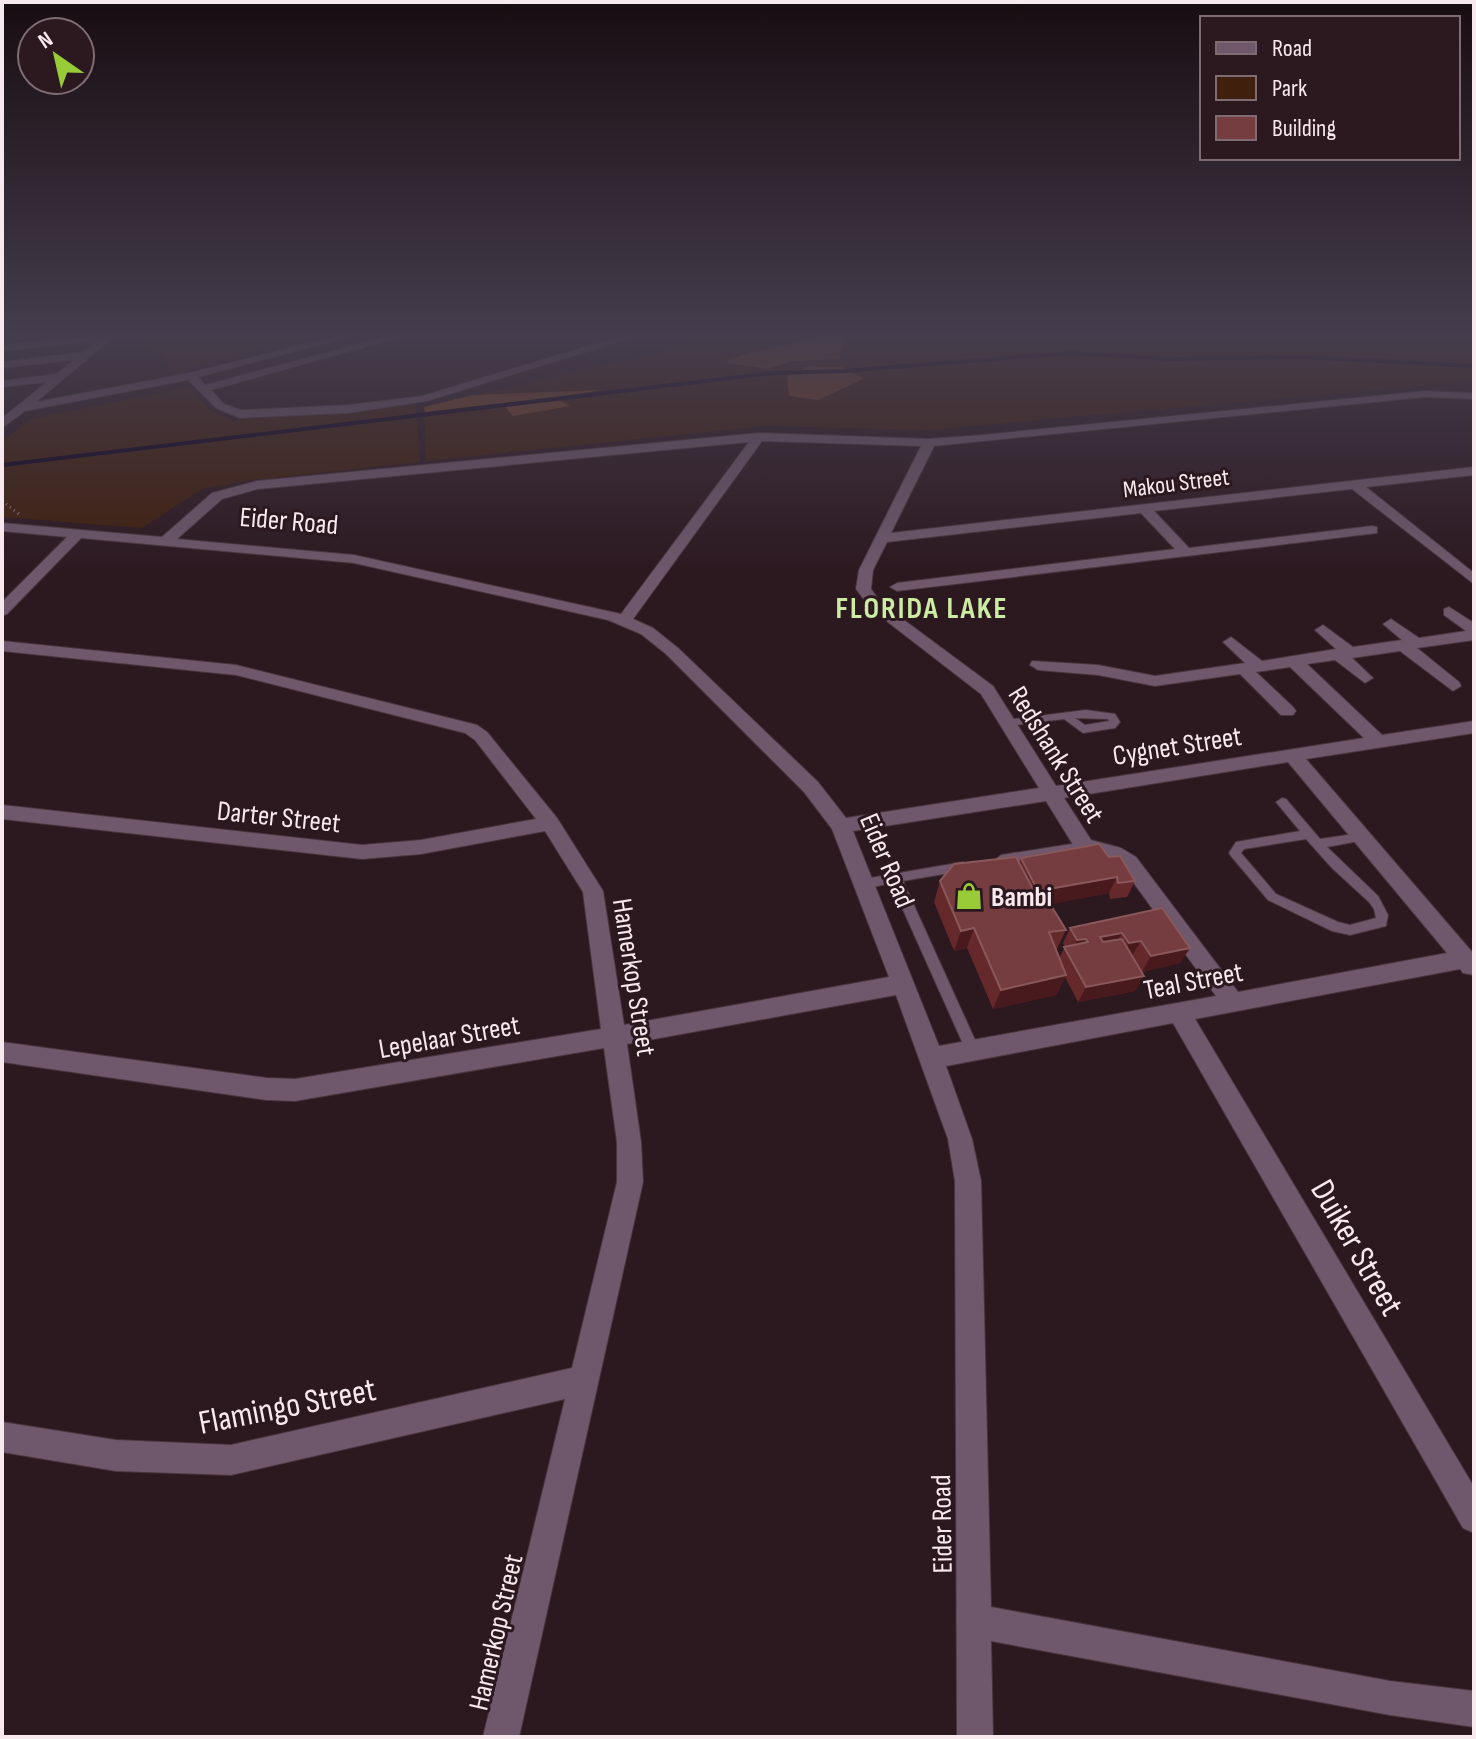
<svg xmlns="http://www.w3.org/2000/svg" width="1476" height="1739" font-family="'Sofia Sans Condensed',sans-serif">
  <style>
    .green { fill: #401f0c }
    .forest { fill: #7d4220 }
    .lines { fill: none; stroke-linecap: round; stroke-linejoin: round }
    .stream { stroke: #0c001d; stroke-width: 4 }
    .service-casing { stroke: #49353c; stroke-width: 2 }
    .minor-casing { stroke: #49353c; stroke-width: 2 }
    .path { stroke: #948389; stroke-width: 3; stroke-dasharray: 1 4; stroke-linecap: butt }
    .service { fill: #6f586c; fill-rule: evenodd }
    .minor { fill: #6f586c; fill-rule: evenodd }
    .wall { fill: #65282b }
    .shaded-wall { fill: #48191d }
    .building { fill: #753d40; stroke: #89585b; stroke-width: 2 }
    .labels { text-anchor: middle; stroke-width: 6; stroke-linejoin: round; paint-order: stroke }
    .far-street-label { font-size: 24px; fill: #f8e9ee; stroke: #2c181f }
    .street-label { font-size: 28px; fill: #f8e9ee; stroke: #2c181f }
    .poi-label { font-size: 28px; font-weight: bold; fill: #f8e9ee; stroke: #2c181f; text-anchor: start }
    .far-district-label { font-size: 30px; font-weight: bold; letter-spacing: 2px; fill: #cceca4; stroke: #2c181f }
    .near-street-label { font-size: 34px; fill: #f8e9ee; stroke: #2c181f }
  </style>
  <rect width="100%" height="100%" fill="#2c181f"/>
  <path class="green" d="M 146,334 L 319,334 L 170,373 L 163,352 L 137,348 Z
    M 709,334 L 1474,334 L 1474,384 L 1464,382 L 928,430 L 765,426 L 426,461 L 424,407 L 664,351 Z
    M 190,387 L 209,409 L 233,421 L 416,404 L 420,462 L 251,480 L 202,489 L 142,528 L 2,517 L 2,442 L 30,419 Z"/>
  <path class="forest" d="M 830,334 L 846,334 L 839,359 L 793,361 L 767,369 L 728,363 L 727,359 Z
    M 809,366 L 842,367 L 864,379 L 818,400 L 789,396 L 787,376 Z
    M 600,390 L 555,398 L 570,406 L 513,416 L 502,403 L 425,412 L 424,407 L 473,395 Z"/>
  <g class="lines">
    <path class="stream" d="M 2,465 L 773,373 L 845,371 L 1071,353 L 1169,359 L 1300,357 L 1474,366"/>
    <g class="service-casing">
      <path id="service" d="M 1086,710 L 1115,714 L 1120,722 L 1115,728 L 1083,733 L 1064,719 L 1007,726 L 1002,723 L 1007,720 ZM 1075,718 L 1108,719 L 1109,721 L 1085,725 Z
        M 1282,798 L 1286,799 L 1320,839 L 1361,833 L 1365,834 L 1367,837 L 1365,840 L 1327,847 L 1378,896 L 1388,915 L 1386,926 L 1350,935 L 1332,931 L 1268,900 L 1231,856 L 1229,853 L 1236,842 L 1300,831 L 1276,802 ZM 1306,839 L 1332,868 L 1369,902 L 1374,909 L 1376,918 L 1350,925 L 1338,922 L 1276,894 L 1241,853 L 1244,849 Z
        M 1084,842 L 1090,846 L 1084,850 L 1001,865 L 995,860 L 1001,855 Z
        M 963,862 L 967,864 L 969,867 L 967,870 L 903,881 L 980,1051 L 978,1055 L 973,1057 L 968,1055 L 891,883 L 864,889 L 860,887 L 858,884 L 860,881 L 864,879 Z"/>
    </g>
    <g class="minor-casing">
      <path id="minor" d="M 117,334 L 36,402 L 190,373 L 344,334 L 361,334 L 198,377 L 205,385 L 396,334 L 412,334 L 211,390 L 224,404 L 241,410 L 349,405 L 422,396 L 628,334 L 644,334 L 427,401 L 349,413 L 240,418 L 216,408 L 188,380 L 25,411 L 2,428 L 2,418 L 47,382 L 2,387 L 2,381 L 56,374 L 74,360 L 2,368 L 2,362 L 83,352 L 97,341 L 2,351 L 2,345 Z
        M 1425,391 L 1474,393 L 1474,399 L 1425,397 L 934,446 L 891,533 L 1474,467 L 1474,475 L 1366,487 L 1474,573 L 1474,584 L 1352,489 L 1154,511 L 1189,548 L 1372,526 L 1377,527 L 1377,533 L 897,591 L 890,587 L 897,583 L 1175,549 L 1141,513 L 887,542 L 873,570 L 871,589 L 881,603 L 993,686 L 1056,786 L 1364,738 L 1290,667 L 1256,672 L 1293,707 L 1296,711 L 1293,715 L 1281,715 L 1240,674 L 1155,686 L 1098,675 L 1038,670 L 1030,665 L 1032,661 L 1098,665 L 1155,676 L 1245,663 L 1223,642 L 1231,637 L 1262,661 L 1336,649 L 1315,630 L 1323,625 L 1353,647 L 1402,640 L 1383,624 L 1391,619 L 1419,638 L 1466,631 L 1444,615 L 1444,609 L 1449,607 L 1474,623 L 1474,640 L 1417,648 L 1459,682 L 1461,686 L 1453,691 L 1400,651 L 1352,658 L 1373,678 L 1365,683 L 1335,660 L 1307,664 L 1382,735 L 1474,721 L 1474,733 L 1306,759 L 1473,953 L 1474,975 L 1463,973 L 1460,969 L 1195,1019 L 1474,1487 L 1474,1533 L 1463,1528 L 1173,1023 L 946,1066 L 972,1139 L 981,1181 L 991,1607 L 1390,1681 L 1474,1691 L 1474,1727 L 1390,1715 L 991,1641 L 993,1737 L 957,1737 L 955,1181 L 948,1139 L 896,995 L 627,1044 L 641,1142 L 643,1182 L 519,1737 L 483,1737 L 565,1399 L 231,1475 L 116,1471 L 2,1452 L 2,1422 L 116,1440 L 231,1445 L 572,1368 L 617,1182 L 617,1142 L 604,1048 L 295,1101 L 267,1100 L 2,1062 L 2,1042 L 267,1078 L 295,1079 L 601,1029 L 583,892 L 545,831 L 421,854 L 362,859 L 2,819 L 2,805 L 362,845 L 421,840 L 536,819 L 475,740 L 465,733 L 236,675 L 2,651 L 2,641 L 236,665 L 477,725 L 487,732 L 557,818 L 603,891 L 624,1025 L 889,977 L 832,829 L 804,792 L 666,654 L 641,634 L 608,620 L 354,563 L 81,538 L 7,614 L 2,616 L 2,602 L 67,537 L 2,531 L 2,523 L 162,537 L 212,493 L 257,481 L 759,433 L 929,439 L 982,435 ZM 762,441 L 921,446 L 859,570 L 856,589 L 871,609 L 981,694 L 1039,788 L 846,818 L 818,782 L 678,648 L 653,628 L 633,619 ZM 749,442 L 621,614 L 354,555 L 177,539 L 222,499 L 258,489 ZM 1288,762 L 1447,953 L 1238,992 L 1136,857 L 1121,848 L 1091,840 L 1064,798 ZM 1046,801 L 1077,851 L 1108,859 L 1122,867 L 1216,996 L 939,1046 L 853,831 Z"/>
    </g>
    <path class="path" d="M 2,501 L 19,514"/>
    <use href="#service" class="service"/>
    <use href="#minor" class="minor"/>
  </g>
  <path class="wall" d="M 1109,857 L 1135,881 L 1127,897 L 1110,899 L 1109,893 L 1050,904 L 1066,930 L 1056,951 L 1059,958 L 1065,947 L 1063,943 L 1070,928 L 1162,908 L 1190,948 L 1180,963 L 1142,972 L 1144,976 L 1135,991 L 1078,1002 L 1065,977 L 1056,995 L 993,1009 L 967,948 L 954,951 L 934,902 L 940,881 L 1019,862 L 1021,858 Z"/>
  <path class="shaded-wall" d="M 1117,877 L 1109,893 L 1032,908 L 1039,892 Z
    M 974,928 L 967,948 L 954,951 L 961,931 Z
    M 1122,933 L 1114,948 L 1092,953 L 1100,937 Z
    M 1086,939 L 1078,954 L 1070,956 L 1077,940 Z
    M 1141,941 L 1132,956 L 1121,959 L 1129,943 Z
    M 1190,948 L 1180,963 L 1142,972 L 1151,956 Z
    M 1066,975 L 1056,995 L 993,1009 L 1001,990 Z
    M 1144,976 L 1135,991 L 1078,1002 L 1086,987 Z"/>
  <path class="building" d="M 1099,844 L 1109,857 L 1120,856 L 1135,881 L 1118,883 L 1117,877 L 1038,891 L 1021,858 Z
    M 1016,857 L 1034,891 L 1042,891 L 1066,930 L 1049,932 L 1066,975 L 1001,990 L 974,928 L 961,931 L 940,881 L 954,864 Z
    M 1162,908 L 1190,948 L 1151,956 L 1141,941 L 1129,943 L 1122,933 L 1100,937 L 1103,942 L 1122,939 L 1144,976 L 1086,987 L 1064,947 L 1088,942 L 1086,939 L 1077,940 L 1070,928 Z"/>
  <linearGradient id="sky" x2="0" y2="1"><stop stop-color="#180d11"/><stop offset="0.58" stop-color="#453d4d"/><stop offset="1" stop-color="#453d4d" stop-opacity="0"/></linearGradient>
  <rect width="1476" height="577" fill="url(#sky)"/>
  <defs>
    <g id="shop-bare" transform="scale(2.16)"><path d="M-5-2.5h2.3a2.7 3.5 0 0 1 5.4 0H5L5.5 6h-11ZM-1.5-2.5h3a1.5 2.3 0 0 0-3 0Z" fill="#97cc38" stroke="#2c181f" stroke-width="2.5" paint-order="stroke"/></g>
  </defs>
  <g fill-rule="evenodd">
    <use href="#shop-bare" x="969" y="896"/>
  </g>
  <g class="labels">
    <g class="far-street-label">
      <text transform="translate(1176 483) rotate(-7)" y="8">Makou Street</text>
    </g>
    <g class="street-label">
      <text transform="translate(289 520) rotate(5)" y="10">Eider Road</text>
      <text transform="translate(1177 745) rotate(-9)" y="10">Cygnet Street</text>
      <text transform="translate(1057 754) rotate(58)" y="10">Redshank Street</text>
      <text transform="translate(279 816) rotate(6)" y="10">Darter Street</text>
      <text transform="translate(888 860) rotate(67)" y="10">Eider Road</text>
      <text transform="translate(635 977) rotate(81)" y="10">Hamerkop Street</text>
      <text transform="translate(1193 980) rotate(-11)" y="10">Teal Street</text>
      <text transform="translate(449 1036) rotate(-10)" y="10">Lepelaar Street</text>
      <text transform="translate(941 1524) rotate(-91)" y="10">Eider Road</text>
      <text transform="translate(495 1632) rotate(-77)" y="10">Hamerkop Street</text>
    </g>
    <g class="poi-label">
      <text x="991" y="906">Bambi</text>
    </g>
    <g class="far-district-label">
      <text x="922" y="618">FLORIDA LAKE</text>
    </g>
    <g class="near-street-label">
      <text transform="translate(1358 1247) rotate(60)" y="12">Duiker Street</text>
      <text transform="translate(287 1405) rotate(-11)" y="12">Flamingo Street</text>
    </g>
  </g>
  <rect width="1476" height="1739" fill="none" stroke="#f8e9ee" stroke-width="8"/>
  <rect x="1200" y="16" width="260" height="144" fill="#2c181f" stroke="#7e6c72" stroke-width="2"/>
  <rect x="1216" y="42" width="40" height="12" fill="#6f586c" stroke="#7e6c72" stroke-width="2"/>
  <text x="1272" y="56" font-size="24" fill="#f8e9ee">Road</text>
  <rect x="1216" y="76" width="40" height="24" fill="#401f0c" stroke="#7e6c72" stroke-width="2"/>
  <text x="1272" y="96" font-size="24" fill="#f8e9ee">Park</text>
  <rect x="1216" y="116" width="40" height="24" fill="#753d40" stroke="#7e6c72" stroke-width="2"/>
  <text x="1272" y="136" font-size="24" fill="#f8e9ee">Building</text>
  <g transform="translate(56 56) rotate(326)"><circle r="38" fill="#2c181f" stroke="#7e6c72" stroke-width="2"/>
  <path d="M0-6L14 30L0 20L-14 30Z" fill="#97cc38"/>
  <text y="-12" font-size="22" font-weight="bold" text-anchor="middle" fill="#f8e9ee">N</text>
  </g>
</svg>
